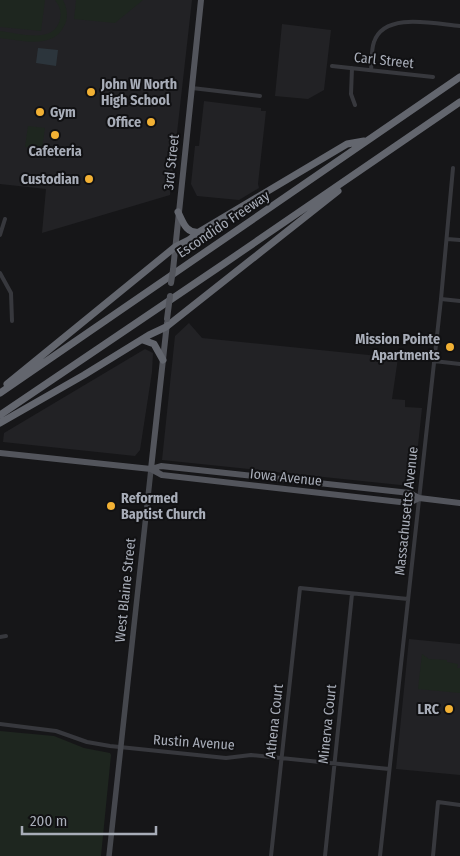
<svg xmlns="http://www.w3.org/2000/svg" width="460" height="856" font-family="'Fira Sans Condensed',sans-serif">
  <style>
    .built { fill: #222225 }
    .green { fill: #1e261f }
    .water { fill: #2c353c }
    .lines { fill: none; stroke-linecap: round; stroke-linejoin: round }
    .minor { stroke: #37383d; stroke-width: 4 }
    .secondary { stroke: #45474d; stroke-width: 5.5 }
    .primary { stroke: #53555c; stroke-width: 6 }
    .motorway { stroke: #63666e; stroke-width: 7 }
    .primary-bridge { stroke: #53555c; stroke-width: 6 }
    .poi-dot { fill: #f2b134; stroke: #111113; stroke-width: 2 }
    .labels { text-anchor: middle; stroke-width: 4; stroke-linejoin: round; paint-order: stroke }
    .street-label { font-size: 14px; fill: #a8adb8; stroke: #111113 }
    .poi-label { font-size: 14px; font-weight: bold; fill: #a8adb8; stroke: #111113; text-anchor: end }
  </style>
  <rect width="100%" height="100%" fill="#161618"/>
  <path class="built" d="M 0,0 L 192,0 L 170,195 L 42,233 L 46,189 L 0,184 Z
    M 282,24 L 331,30 L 324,90 L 308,99 L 275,96 Z
    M 204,101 L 261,108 L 261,111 L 266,111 L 258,184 L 259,188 L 239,200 L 197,196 L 191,184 L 195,146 L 199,146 Z
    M 189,323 L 202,338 L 398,358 L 392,399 L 405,400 L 405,407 L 422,408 L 414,483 L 410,486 L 162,460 L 175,336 Z
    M 145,349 L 153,353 L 152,372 L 140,450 L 135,456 L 3,442 L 4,433 Z
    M 409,639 L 460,644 L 460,775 L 396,769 Z"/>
  <path class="green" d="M 0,0 L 45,0 L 41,31 L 0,27 Z
    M 55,0 L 63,0 C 67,8 69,18 64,26 C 53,50 20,40 0,38 L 0,31 C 18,33 55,45 60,19 C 62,11 59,6 55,0 Z
    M 76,0 L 143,0 L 115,23 L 74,19 Z
    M 28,126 L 45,128 L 42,149 L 25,147 Z
    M 422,654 L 429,659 L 447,660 L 447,662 L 458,664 L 457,668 L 460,668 L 460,693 L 418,689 Z
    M 0,731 L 54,736 L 84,748 L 110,753 L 111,755 L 101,856 L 0,856 Z"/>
  <path class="water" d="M 38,48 L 58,50 L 56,66 L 36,63 Z"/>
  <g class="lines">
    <path class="minor" d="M 332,66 L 433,77
      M 352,68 L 351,94 L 355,105
      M 371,70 C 372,62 371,50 374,42 C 384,11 436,24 460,26
      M 192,88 L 260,96
      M 0,235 L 5,219
      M 447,239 L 460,240
      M 0,273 L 11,293 L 12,321
      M 441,299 L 460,301
      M 434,361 L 460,364
      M 0,637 L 6,636
      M 0,724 L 56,731 L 87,742 L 110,746 L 226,758 L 251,755 L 389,769
      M 271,856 L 300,588 L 408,599
      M 325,856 L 352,594
      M 380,856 L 441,299 L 453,168
      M 433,856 L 438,802 L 460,805"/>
    <path class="secondary" d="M 109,856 L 151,469"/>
    <path class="primary" d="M 173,270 L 201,0
      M 0,453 L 151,469 L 161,466 L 410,493 L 419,498 L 460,503
      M 151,469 L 162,475 L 409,503 L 419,498
      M 151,469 L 167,323"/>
    <path class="motorway" d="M 178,212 C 183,222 186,234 199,232
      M 143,340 L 154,344 L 163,360
      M 7,384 L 175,247 L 189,240 L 199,232 L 347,144 L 364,141
      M 0,393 L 460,77
      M 0,415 L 222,265 L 460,102
      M 0,423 L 84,375 L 149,335 L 166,327 L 338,191"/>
    <path class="primary-bridge" d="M 171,283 L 173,270
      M 167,319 L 170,296"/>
  </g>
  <g class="poi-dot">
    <circle cx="91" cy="92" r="5"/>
    <circle cx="40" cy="112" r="5"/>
    <circle cx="151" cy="122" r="5"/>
    <circle cx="55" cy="135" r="5"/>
    <circle cx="89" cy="179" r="5"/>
    <circle cx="450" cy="347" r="5"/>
    <circle cx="111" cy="506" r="5"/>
    <circle cx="449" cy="709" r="5"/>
  </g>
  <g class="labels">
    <g class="street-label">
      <text transform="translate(384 60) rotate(6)" y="5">Carl Street</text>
      <text transform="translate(171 162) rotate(-84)" y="5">3rd Street</text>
      <text transform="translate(223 224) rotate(-34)" y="5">Escondido Freeway</text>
      <text transform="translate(286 477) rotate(6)" y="5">Iowa Avenue</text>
      <text transform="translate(406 511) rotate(-84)" y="5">Massachusetts Avenue</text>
      <text transform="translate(125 590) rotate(-84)" y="5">West Blaine Street</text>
      <text transform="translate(274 721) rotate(-84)" y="5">Athena Court</text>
      <text transform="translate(327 724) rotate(-84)" y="5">Minerva Court</text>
      <text transform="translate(194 742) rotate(4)" y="5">Rustin Avenue</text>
    </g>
    <g class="poi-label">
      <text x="101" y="89" text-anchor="start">John W North<tspan x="101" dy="16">High School</tspan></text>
      <text x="50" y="117" text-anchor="start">Gym</text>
      <text x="141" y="127">Office</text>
      <text x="55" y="156" text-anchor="middle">Cafeteria</text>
      <text x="79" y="184">Custodian</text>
      <text x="440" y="344">Mission Pointe<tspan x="440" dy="16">Apartments</tspan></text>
      <text x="121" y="503" text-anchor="start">Reformed<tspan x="121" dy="16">Baptist Church</tspan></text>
      <text x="439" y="714">LRC</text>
    </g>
  </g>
  <path d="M22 826v8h134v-8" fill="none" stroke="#a8adb8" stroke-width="2.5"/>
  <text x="30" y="826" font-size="15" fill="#a8adb8" stroke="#111113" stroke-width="4" paint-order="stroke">200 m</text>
</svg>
